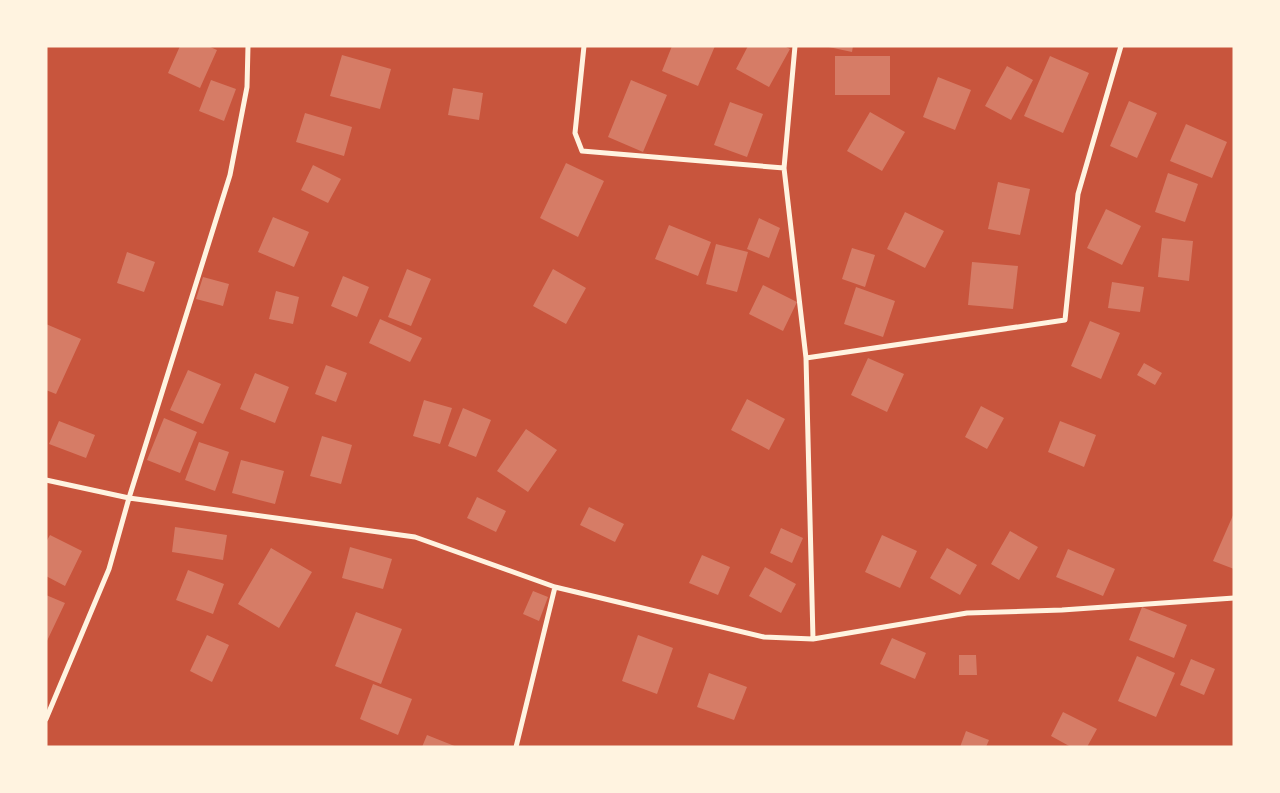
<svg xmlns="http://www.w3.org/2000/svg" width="1280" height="793" font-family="'PT Sans',sans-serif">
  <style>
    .building { fill: #d67c66 }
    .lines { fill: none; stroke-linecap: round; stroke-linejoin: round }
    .minor { stroke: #fff3e0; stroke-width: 5 }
  </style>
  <rect width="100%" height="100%" fill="#c8553d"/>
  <path class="building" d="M 180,46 L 208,46 L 217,50 L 200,88 L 168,73 Z
    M 672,46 L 715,46 L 698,86 L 662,71 Z
    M 748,46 L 784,46 L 790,49 L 769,87 L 736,69 Z
    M 824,46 L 853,46 L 852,52 Z
    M 342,55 L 391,69 L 380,109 L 330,96 Z
    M 835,56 L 890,56 L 890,95 L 835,95 Z
    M 1050,56 L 1089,73 L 1063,133 L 1024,116 Z
    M 1007,66 L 1033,80 L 1011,120 L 985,106 Z
    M 938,77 L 971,90 L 955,130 L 923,117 Z
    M 211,80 L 236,89 L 224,121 L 199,111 Z
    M 631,80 L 667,95 L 643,152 L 608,137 Z
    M 453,88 L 483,93 L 479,120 L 448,115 Z
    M 1129,101 L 1157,113 L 1137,158 L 1110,146 Z
    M 730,102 L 763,114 L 747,157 L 714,145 Z
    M 870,112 L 905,132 L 882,171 L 847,151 Z
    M 305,113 L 352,127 L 344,156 L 296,142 Z
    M 1186,124 L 1227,142 L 1212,178 L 1170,161 Z
    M 566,163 L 604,181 L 578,237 L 540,218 Z
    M 313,165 L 341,179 L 328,203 L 301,190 Z
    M 1168,173 L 1198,184 L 1185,222 L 1155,212 Z
    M 998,182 L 1030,189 L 1020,235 L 988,229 Z
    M 1106,209 L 1141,226 L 1122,265 L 1087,248 Z
    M 905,212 L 944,231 L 925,268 L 887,249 Z
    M 273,217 L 309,232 L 294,267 L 258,252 Z
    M 759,218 L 780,228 L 769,258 L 747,249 Z
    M 669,225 L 711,242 L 698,276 L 655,259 Z
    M 1162,238 L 1193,241 L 1189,281 L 1158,277 Z
    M 716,244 L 748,252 L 737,292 L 706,284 Z
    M 852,248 L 875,255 L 865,287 L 842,279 Z
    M 127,252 L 155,262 L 144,292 L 117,283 Z
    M 972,262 L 1018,266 L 1013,309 L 968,305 Z
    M 407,269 L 431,279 L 411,326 L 388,317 Z
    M 553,269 L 586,288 L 566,324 L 533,306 Z
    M 343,276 L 369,287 L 357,317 L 331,306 Z
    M 203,277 L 229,284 L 223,306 L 196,299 Z
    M 1112,282 L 1144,287 L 1140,312 L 1108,308 Z
    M 763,285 L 797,302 L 783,331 L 749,314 Z
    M 856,287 L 895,301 L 883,337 L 844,324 Z
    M 276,291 L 299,297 L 293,324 L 269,319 Z
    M 380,319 L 422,338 L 410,362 L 369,343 Z
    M 1090,321 L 1120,333 L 1101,379 L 1071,366 Z
    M 46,324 L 81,339 L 56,394 L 46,390 Z
    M 868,358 L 904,374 L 887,412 L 851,395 Z
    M 1144,363 L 1162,373 L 1155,385 L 1137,375 Z
    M 326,365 L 347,373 L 336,402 L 315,394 Z
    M 188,370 L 221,384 L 203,424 L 170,410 Z
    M 255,373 L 289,387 L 275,423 L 240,409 Z
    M 747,399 L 785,419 L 769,450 L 731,430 Z
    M 424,400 L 452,408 L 440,444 L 413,436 Z
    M 981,406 L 1004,418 L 987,449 L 965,437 Z
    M 463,408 L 491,420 L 476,457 L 448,446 Z
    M 164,418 L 197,432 L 180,473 L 147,460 Z
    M 59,421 L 95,435 L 86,458 L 49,444 Z
    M 1060,421 L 1096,435 L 1084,467 L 1048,452 Z
    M 526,429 L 557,450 L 528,492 L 497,471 Z
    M 322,436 L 352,445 L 341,484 L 310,476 Z
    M 199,442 L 229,452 L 215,491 L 185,480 Z
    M 241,460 L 284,471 L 275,504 L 232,493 Z
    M 477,497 L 506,511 L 496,532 L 467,518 Z
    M 589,507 L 624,524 L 615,542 L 580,525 Z
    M 1234,513 L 1234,569 L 1213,561 Z
    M 175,527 L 227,535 L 223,560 L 172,552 Z
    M 781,528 L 803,538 L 792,563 L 770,553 Z
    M 1010,531 L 1038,547 L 1019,580 L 991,564 Z
    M 50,535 L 82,551 L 65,586 L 46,576 L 46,542 Z
    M 882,535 L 917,551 L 900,588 L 865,572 Z
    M 350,547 L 392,559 L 383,589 L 342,578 Z
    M 271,548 L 312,572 L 279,628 L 238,604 Z
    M 947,548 L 977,565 L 960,595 L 930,578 Z
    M 1068,549 L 1115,569 L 1103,596 L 1056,577 Z
    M 702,555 L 730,567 L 718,595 L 689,583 Z
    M 765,567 L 796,584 L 781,613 L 749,596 Z
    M 188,570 L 224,584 L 213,614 L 176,600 Z
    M 533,591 L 548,597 L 539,621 L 523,614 Z
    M 46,595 L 65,603 L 46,643 Z
    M 1142,607 L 1187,625 L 1174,658 L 1129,640 Z
    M 356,612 L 402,629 L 381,684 L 335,666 Z
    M 207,635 L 229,645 L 212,682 L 190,671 Z
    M 638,635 L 673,648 L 657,694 L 622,681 Z
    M 892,638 L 926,653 L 915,679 L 880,664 Z
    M 959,655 L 976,655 L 977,675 L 959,675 Z
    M 1137,656 L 1175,673 L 1156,717 L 1118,701 Z
    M 1191,659 L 1215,669 L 1204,695 L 1180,685 Z
    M 709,673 L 747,687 L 734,720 L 697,707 Z
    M 373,684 L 412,699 L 398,735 L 360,719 Z
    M 1063,712 L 1097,729 L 1087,747 L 1071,747 L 1051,736 Z
    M 966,731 L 989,740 L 986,747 L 960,747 Z
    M 427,735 L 457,747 L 422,747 Z"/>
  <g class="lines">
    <path class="minor" d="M 584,46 L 575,133 L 582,151 L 784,168 L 795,46
      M 784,168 L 806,358 L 813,639 L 967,613 L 1062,610 L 1234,598
      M 806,358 L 1065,320 L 1078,194 L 1121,46
      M 46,480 L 129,498 L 415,537 L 555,587 L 764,637 L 813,639
      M 46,719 L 109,569 L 129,498 L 230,175 L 247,87 L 248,46
      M 516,747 L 555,587"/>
  </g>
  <rect width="1280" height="793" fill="none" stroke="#fff3e0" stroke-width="95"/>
</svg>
